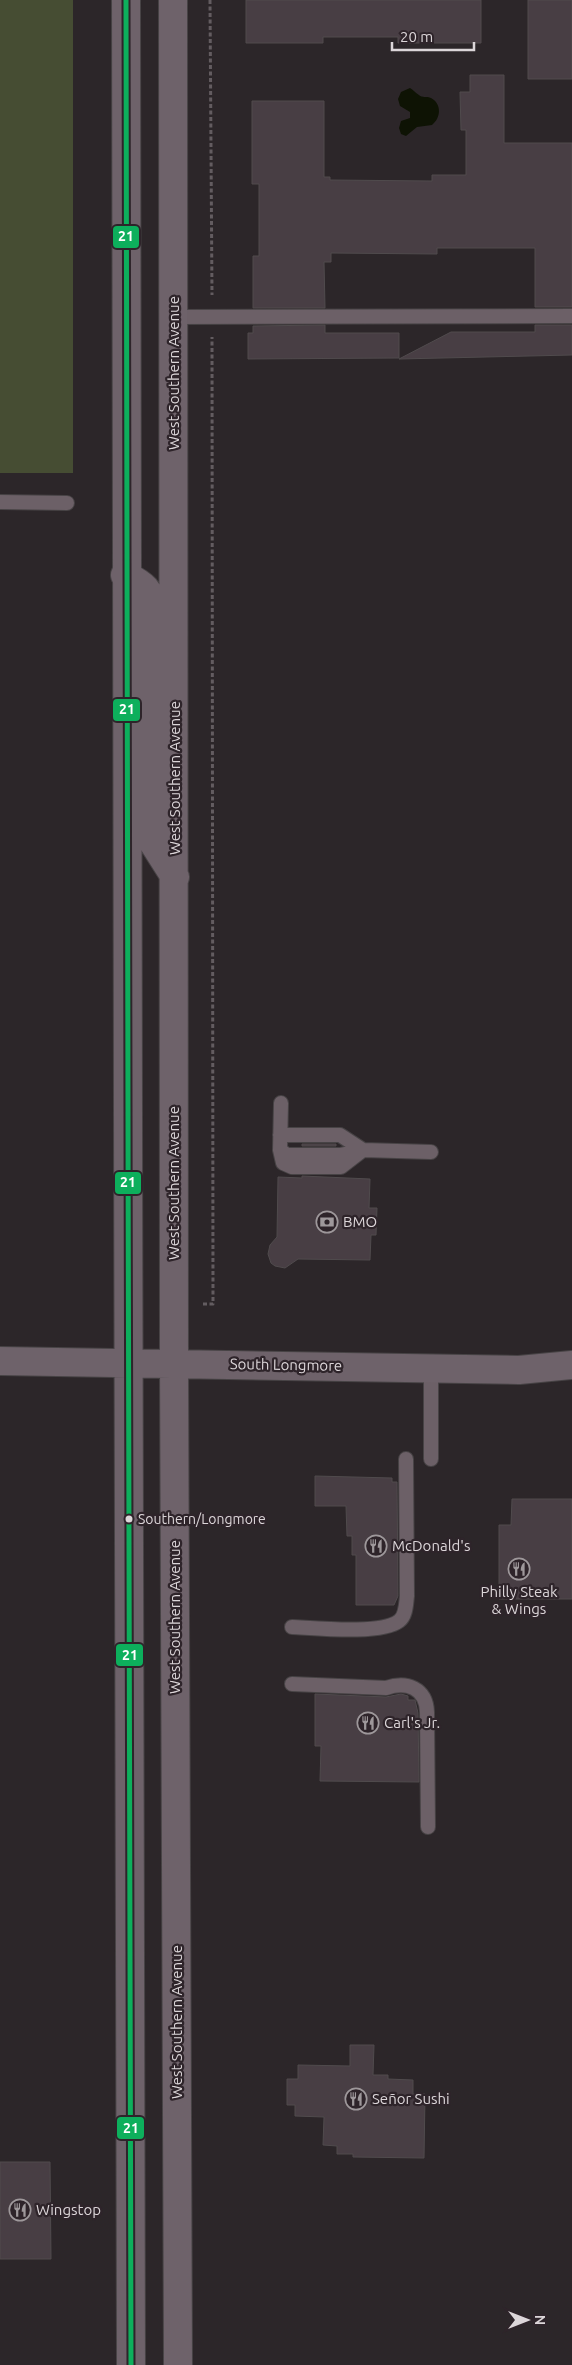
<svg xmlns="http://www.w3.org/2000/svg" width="572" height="2365" font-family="Ubuntu,sans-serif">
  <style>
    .green { fill: #464d33 }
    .water { fill: #0e1304 }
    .building { fill: #483e44; stroke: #504b4d }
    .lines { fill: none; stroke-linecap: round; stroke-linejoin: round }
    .lane-casing { stroke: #474345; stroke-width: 16 }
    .secondary-casing { stroke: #474345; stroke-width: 30 }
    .path { stroke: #635c60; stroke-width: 3; stroke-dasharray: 4 2.5; stroke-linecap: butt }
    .lane { stroke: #6c6067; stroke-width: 14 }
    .secondary { stroke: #6e626a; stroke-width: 28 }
    .bus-1-casing { stroke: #2e242a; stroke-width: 9 }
    .bus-1 { stroke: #0daf5c; stroke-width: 5 }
    .bus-dot { fill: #dcd6d9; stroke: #2e242a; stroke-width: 2 }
    .labels { text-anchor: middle; stroke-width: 4.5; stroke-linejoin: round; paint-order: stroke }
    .bus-label { font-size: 14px; fill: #dcd6d9; stroke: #2e242a; text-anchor: start }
    .street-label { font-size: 15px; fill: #dcd6d9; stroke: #2e242a }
    .poi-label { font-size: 15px; fill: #dcd6d9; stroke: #2e242a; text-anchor: start }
    .line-badge { stroke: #2e242a; stroke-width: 2 }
    .badge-label { font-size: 14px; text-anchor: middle; font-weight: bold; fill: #fff }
  </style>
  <rect width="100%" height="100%" fill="#2c2629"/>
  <path class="green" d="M 0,0 L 73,0 L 73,473 L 0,473 Z"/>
  <path class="water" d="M 410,88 C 414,90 415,93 419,95 C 422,98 427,96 431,98 C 442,104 441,118 432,125 L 417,127 L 406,136 L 401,134 L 399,128 L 401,121 L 410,118 L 410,112 L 400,106 L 398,99 L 401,92 Z"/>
  <path class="building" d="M 246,0 L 481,0 L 481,43 L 398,43 L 398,37 L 323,37 L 323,43 L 246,43 Z
    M 528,0 L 572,0 L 572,79 L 528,79 Z
    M 470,75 L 504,75 L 504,143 L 572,143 L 572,307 L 535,307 L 535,248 L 437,248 L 437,254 L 331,253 L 331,262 L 324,262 L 325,308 L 253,308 L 253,256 L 259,256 L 259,184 L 252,184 L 252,101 L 324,101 L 324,177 L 330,177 L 330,180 L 432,181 L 432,175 L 466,175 L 466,130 L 461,130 L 460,92 L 470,92 Z
    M 325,325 L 325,333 L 399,333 L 399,358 L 248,359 L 248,333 L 253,333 L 253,326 Z
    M 535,325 L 572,325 L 572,355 L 399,359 L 451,332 L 535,332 Z
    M 302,1144 L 336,1144 L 336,1146 L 302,1146 Z
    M 302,1176 L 370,1179 L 369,1208 L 377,1208 L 376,1235 L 371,1235 L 370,1260 L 298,1259 L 285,1268 L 275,1266 L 271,1263 L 268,1254 L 270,1245 L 277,1237 L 278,1177 L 302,1178 Z
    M 315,1476 L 392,1478 L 392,1482 L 397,1482 L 398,1596 L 394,1605 L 356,1605 L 356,1555 L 352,1555 L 352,1536 L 347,1536 L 346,1506 L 315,1506 Z
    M 512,1499 L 572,1499 L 572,1599 L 499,1599 L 499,1525 L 511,1525 Z
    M 315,1694 L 386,1697 L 401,1694 L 408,1696 L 408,1700 L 415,1700 L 418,1713 L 419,1782 L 320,1781 L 321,1746 L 315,1746 Z
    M 350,2045 L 374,2045 L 373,2075 L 388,2075 L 388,2079 L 413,2080 L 413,2094 L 425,2094 L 424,2158 L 353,2157 L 353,2154 L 337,2154 L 337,2146 L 323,2145 L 324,2117 L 295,2116 L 295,2105 L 287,2105 L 287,2079 L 298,2079 L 298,2065 L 350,2066 Z
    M 0,2162 L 50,2162 L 51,2259 L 0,2259 Z"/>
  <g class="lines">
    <g class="lane-casing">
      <path id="lane" d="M 175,317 L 572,316
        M 0,502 L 67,503
        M 281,1103 L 280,1150 L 287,1155 L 340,1155 L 363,1150 L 431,1152
        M 280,1135 L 340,1135 L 363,1150 L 341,1167 L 292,1167 L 283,1163 L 280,1150
        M 431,1368 L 431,1459
        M 292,1627 C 315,1628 381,1635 399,1621 C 406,1616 406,1604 407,1596 L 406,1459
        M 292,1684 L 386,1688 C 407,1681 426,1688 427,1712 L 428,1827"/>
    </g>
    <g class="secondary-casing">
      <path id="secondary" d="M 126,0 C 125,788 131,1577 131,2365
        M 173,0 L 174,1362 L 178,2365
        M 125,575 C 144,585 150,589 154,611 L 154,844 L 175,877
        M 0,1361 L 519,1370 L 572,1365"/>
    </g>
    <path class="path" d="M 210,0 L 212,295
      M 203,1304 L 213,1304 L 212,337"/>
    <use href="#lane" class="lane"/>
    <use href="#secondary" class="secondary"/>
    <g class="bus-1-casing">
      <path id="bus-1" d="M 126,0 C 125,788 131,1577 131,2365"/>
    </g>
    <use href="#bus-1" class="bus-1"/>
  </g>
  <defs>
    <g id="bank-ring" transform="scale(1.125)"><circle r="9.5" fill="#2e242a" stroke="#9e989b" stroke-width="1.5"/><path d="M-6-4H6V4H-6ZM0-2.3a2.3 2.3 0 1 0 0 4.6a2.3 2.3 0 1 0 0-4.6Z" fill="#9e989b"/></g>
    <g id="restaurant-ring" transform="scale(1.125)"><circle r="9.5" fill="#2e242a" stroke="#9e989b" stroke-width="1.5"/><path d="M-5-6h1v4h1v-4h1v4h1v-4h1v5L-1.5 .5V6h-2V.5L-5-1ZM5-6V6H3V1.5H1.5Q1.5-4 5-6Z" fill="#9e989b"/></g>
  </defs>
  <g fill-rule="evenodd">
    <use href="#bank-ring" x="327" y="1222"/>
    <use href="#restaurant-ring" x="376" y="1546"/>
    <use href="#restaurant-ring" x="519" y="1569"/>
    <use href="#restaurant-ring" x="368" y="1723"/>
    <use href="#restaurant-ring" x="356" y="2099"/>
    <use href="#restaurant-ring" x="20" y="2210"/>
  </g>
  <circle class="bus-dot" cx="129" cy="1519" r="4.5"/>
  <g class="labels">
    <g class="bus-label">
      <text x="138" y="1524">Southern/Longmore</text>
    </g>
    <g class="street-label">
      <text transform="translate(174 373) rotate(-90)" y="5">West Southern Avenue</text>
      <text transform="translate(175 778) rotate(-90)" y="5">West Southern Avenue</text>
      <text transform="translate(174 1183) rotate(-90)" y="5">West Southern Avenue</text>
      <text transform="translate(286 1365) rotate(1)" y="5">South Longmore</text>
      <text transform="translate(175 1617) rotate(-90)" y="5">West Southern Avenue</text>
      <text transform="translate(177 2022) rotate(-90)" y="5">West Southern Avenue</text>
    </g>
    <g class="poi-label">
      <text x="343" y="1227">BMO</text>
      <text x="392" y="1551">McDonald's</text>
      <text x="519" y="1597" text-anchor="middle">Philly Steak<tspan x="519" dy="17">&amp; Wings</tspan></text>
      <text x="384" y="1728">Carl's Jr.</text>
      <text x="372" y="2104">Señor Sushi</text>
      <text x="36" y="2215">Wingstop</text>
    </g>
  </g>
  <g class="line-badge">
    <rect x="112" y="225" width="28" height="24" rx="5" fill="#0daf5c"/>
    <rect x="112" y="698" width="29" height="24" rx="5" fill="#0daf5c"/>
    <rect x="114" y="1171" width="28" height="24" rx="5" fill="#0daf5c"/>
    <rect x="115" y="1643" width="29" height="24" rx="5" fill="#0daf5c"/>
    <rect x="116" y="2116" width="29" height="24" rx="5" fill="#0daf5c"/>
  </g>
  <g class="badge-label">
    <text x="126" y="241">21</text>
    <text x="127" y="714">21</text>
    <text x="128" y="1187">21</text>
    <text x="130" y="1660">21</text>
    <text x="131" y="2133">21</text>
  </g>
  <g transform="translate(527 2320) rotate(90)" stroke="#2e242a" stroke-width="4" paint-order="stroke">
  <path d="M0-4L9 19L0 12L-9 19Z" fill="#dcd6d9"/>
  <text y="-8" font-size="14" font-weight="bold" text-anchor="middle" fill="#dcd6d9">N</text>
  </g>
  <path d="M392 42v8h82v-8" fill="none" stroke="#dcd6d9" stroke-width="2.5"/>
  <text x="400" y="42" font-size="15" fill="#dcd6d9" stroke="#2e242a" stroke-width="4" paint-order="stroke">20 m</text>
</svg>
